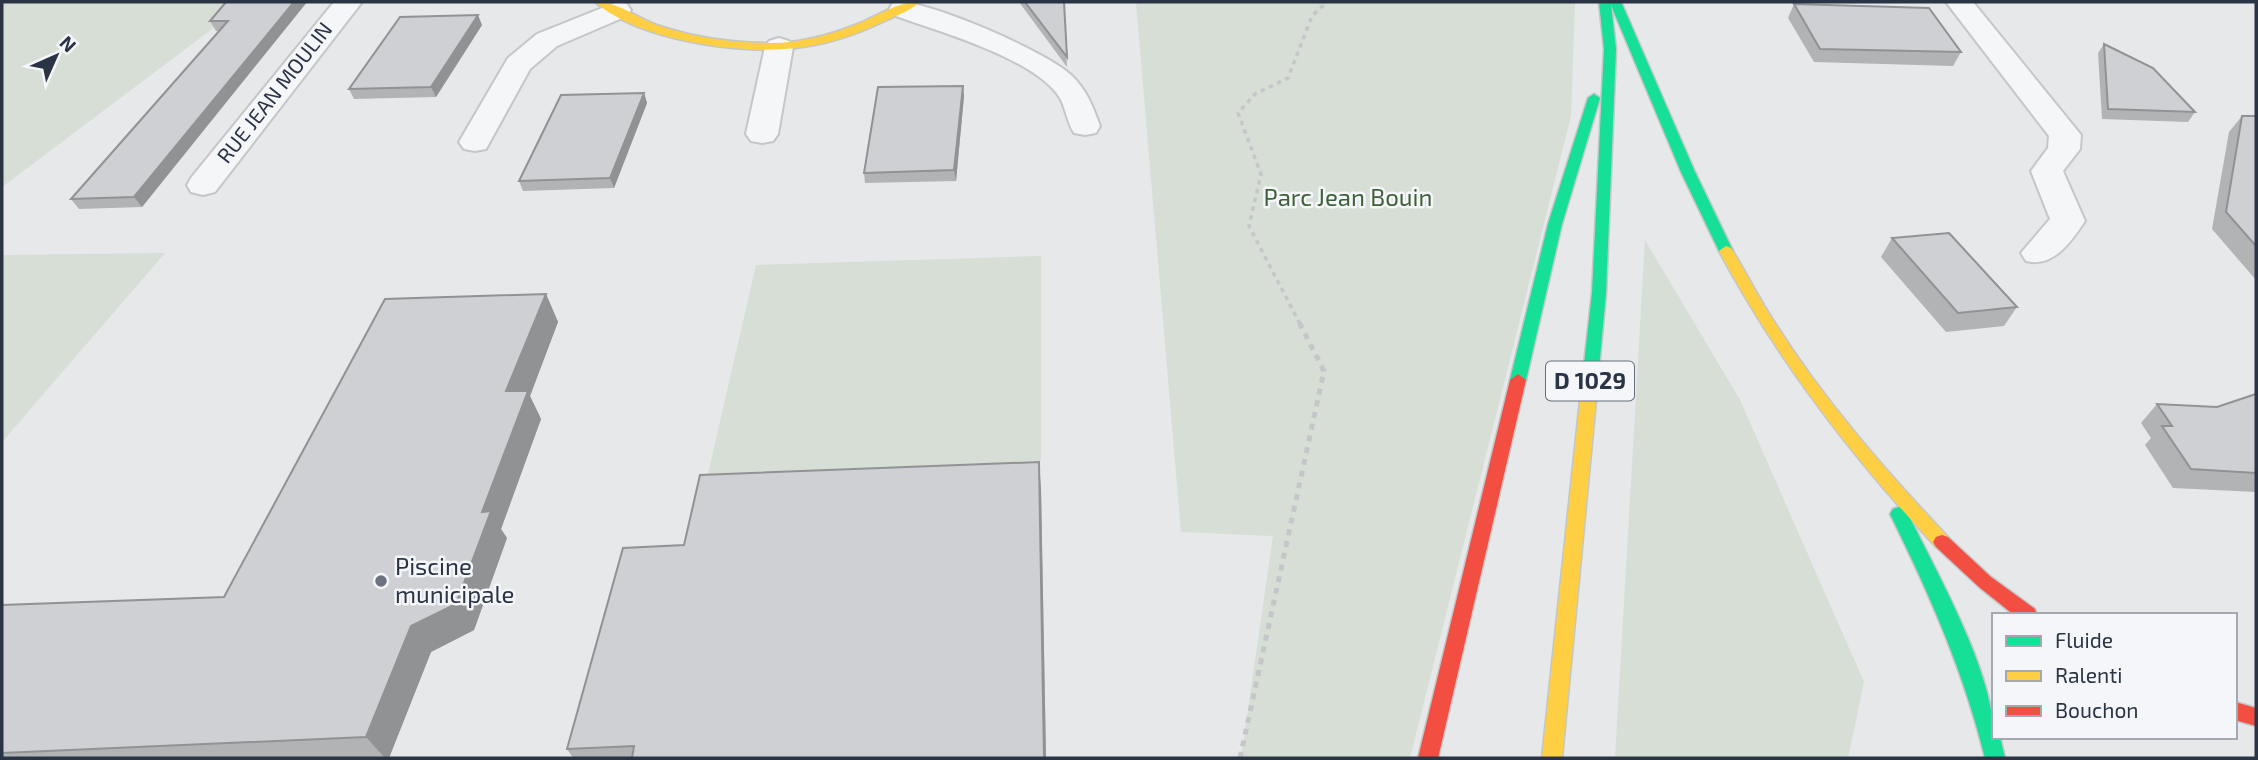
<svg xmlns="http://www.w3.org/2000/svg" width="2258" height="760" font-family="'Exo 2',sans-serif">
  <style>
    .green { fill: #d6ded6 }
    .lines { fill: none; stroke-linecap: round; stroke-linejoin: round }
    .street-casing { stroke: #c4c6c8; stroke-width: 4 }
    .fast-casing { stroke: #c4c6c8; stroke-width: 3 }
    .slow-casing { stroke: #c4c6c8; stroke-width: 3 }
    .jam-casing { stroke: #c4c6c8; stroke-width: 3 }
    .path-far1 { stroke: #c5c6ca; stroke-width: 3.5; stroke-dasharray: 4.5 4.5; stroke-linecap: butt }
    .path { stroke: #c5c6ca; stroke-width: 5; stroke-dasharray: 6 6; stroke-linecap: butt }
    .street { fill: #f5f6f7; fill-rule: evenodd }
    .fast { fill: #16e098; fill-rule: evenodd }
    .slow { fill: #ffcf43; fill-rule: evenodd }
    .jam { fill: #f24e42; fill-rule: evenodd }
    .wall { fill: #b1b3b5 }
    .shaded-wall { fill: #909294 }
    .building { fill: #ced0d3; stroke: #909294; stroke-width: 2 }
    .poi-dot { fill: #6c737f; stroke: #f4f6f9; stroke-width: 2.5 }
    .labels { text-anchor: middle; stroke-width: 5; stroke-linejoin: round; paint-order: stroke }
    .far-street-label { font-size: 21px; fill: #2b3445; stroke: #f4f6f9 }
    .shield { fill: #f4f6f9; stroke: #676e7b; stroke-width: 2 }
    .shield-label { font-size: 23px; font-weight: bold; fill: #2b3445 }
    .park-label { font-size: 24px; fill: #3f6138; stroke: #f4f6f9 }
    .poi-label { font-size: 24px; fill: #2b3445; stroke: #f4f6f9; text-anchor: start }
  </style>
  <rect width="100%" height="100%" fill="#e6e8ea"/>
  <path class="green" d="M 2,2 L 248,2 L 2,187 Z
    M 1136,2 L 1575,2 L 1571,116 L 1410,758 L 1241,758 L 1273,536 L 1181,532 Z
    M 1645,240 L 1740,400 L 1864,682 L 1848,758 L 1615,758 Z
    M 165,253 L 2,442 L 2,255 Z
    M 1041,256 L 1041,461 L 708,474 L 756,265 Z"/>
  <g class="lines">
    <g class="street-casing">
      <path id="street" d="M 334,2 L 362,2 L 215,192 L 203,195 L 191,192 L 187,185 L 191,178 Z
        M 617,2 L 627,4 L 631,10 L 627,16 L 557,46 L 530,69 L 486,149 L 475,151 L 464,149 L 459,142 L 508,58 L 537,34 Z
        M 899,2 C 932,2 1047,52 1071,75 C 1087,90 1093,107 1100,126 L 1096,133 L 1085,135 L 1074,133 C 1067,122 1066,109 1060,98 C 1035,58 937,31 893,15 L 889,9 L 893,3 Z
        M 1946,2 L 1973,2 L 2081,135 L 2080,149 L 2063,171 L 2085,221 C 2071,242 2053,268 2026,261 L 2021,253 L 2050,219 L 2031,171 L 2048,148 L 2049,136 Z
        M 779,38 L 789,41 L 793,47 L 778,134 L 773,141 L 762,143 L 751,141 L 746,134 L 765,47 L 769,41 Z"/>
    </g>
    <g class="fast-casing">
      <path id="fast" d="M 1599,2 L 1620,2 L 1622,4 L 1695,172 L 1733,251 L 1726,256 L 1719,251 L 1681,172 L 1611,5 L 1616,49 L 1606,293 L 1596,400 L 1588,406 L 1580,400 L 1592,293 L 1604,49 Z
        M 1594,94 L 1600,98 L 1562,224 L 1526,380 L 1518,386 L 1510,380 L 1548,224 L 1588,98 Z
        M 1899,507 L 1905,509 L 1908,514 C 1937,573 1994,673 1994,737 L 2000,737 L 2005,758 L 1985,758 C 1964,672 1929,593 1890,514 L 1893,509 Z"/>
    </g>
    <g class="slow-casing">
      <path id="slow" d="M 595,2 C 618,1 638,19 660,26 C 696,38 733,43 771,43 C 802,43 831,35 860,23 C 879,15 899,1 920,2 C 911,10 898,15 887,20 C 858,34 827,45 795,48 C 741,55 637,40 595,2 Z
        M 1726,246 L 1731,248 C 1747,274 1760,301 1777,326 C 1826,403 1886,471 1948,537 L 1951,542 L 1948,547 L 1942,549 L 1936,547 C 1851,456 1778,361 1719,251 Z
        M 1588,394 L 1596,400 L 1562,758 L 1542,758 L 1580,400 Z"/>
    </g>
    <g class="jam-casing">
      <path id="jam" d="M 1518,374 L 1526,380 L 1438,758 L 1418,758 L 1510,380 Z
        M 1942,535 L 1948,537 L 1991,577 L 2035,609 L 2037,615 L 2014,615 L 1979,587 L 1936,547 L 1933,542 L 1936,537 Z
        M 2235,702 L 2256,708 L 2256,726 L 2235,720 Z"/>
    </g>
    <path class="path-far1" d="M 1300,324 L 1249,226 L 1261,174 L 1238,113 L 1255,94 L 1288,78 L 1312,16 L 1327,2"/>
    <path class="path" d="M 1240,758 L 1324,371 L 1299,322"/>
    <use href="#street" class="street"/>
    <use href="#fast" class="fast"/>
    <use href="#slow" class="slow"/>
    <use href="#jam" class="jam"/>
  </g>
  <path class="wall" d="M 307,2 L 142,207 L 79,209 L 71,199 L 219,31 L 216,31 L 210,21 Z
    M 1019,2 L 1064,2 L 1067,67 Z
    M 1794,4 L 1961,52 L 1953,66 L 1814,62 L 1788,18 Z
    M 482,25 L 436,97 L 354,99 L 349,89 Z
    M 2104,44 L 2195,112 L 2188,122 L 2102,119 L 2098,53 Z
    M 644,93 L 647,103 L 614,188 L 523,191 L 519,181 Z
    M 964,96 L 956,181 L 865,183 L 864,173 Z
    M 2242,116 L 2256,116 L 2256,280 L 2212,229 L 2229,132 Z
    M 1892,238 L 2017,307 L 2004,326 L 1946,332 L 1881,257 Z
    M 546,294 L 558,322 L 530,396 L 541,419 L 501,529 L 507,538 L 474,630 L 431,652 L 389,758 L 2,758 L 2,605 L 224,597 Z
    M 2256,394 L 2256,492 L 2173,488 L 2145,445 L 2151,438 L 2141,423 L 2157,404 L 2217,407 Z
    M 1041,489 L 1046,758 L 573,758 L 567,749 L 684,545 Z"/>
  <path class="shaded-wall" d="M 294,2 L 307,2 L 142,207 L 134,197 Z
    M 478,15 L 482,25 L 436,97 L 431,87 Z
    M 963,86 L 964,96 L 956,181 L 954,170 Z
    M 644,93 L 647,103 L 614,188 L 610,178 Z
    M 546,294 L 558,322 L 530,396 L 541,419 L 501,529 L 507,538 L 474,630 L 431,652 L 389,758 L 385,758 L 366,737 L 411,626 L 482,512 L 506,391 Z
    M 1039,462 L 1041,489 L 1046,758 L 1044,758 Z"/>
  <path class="building" d="M 226,2 L 294,2 L 134,197 L 71,199 L 228,21 L 210,21 Z
    M 1025,2 L 1064,2 L 1067,57 Z
    M 1794,4 L 1929,8 L 1961,52 L 1820,49 Z
    M 478,15 L 431,87 L 349,89 L 400,17 Z
    M 2104,44 L 2153,68 L 2195,112 L 2108,109 Z
    M 963,86 L 954,170 L 864,173 L 878,87 Z
    M 644,93 L 610,178 L 519,181 L 561,95 Z
    M 2242,116 L 2256,116 L 2256,246 L 2226,212 Z
    M 1949,233 L 2017,307 L 1958,313 L 1892,238 Z
    M 546,294 L 506,391 L 528,391 L 482,512 L 491,511 L 456,604 L 411,626 L 366,737 L 2,753 L 2,605 L 224,597 L 385,299 Z
    M 2256,394 L 2256,473 L 2191,469 L 2162,426 L 2172,426 L 2157,404 L 2217,407 Z
    M 1039,462 L 1044,758 L 632,758 L 634,746 L 567,749 L 623,548 L 684,545 L 700,475 Z"/>
  <circle class="poi-dot" cx="381" cy="581" r="7"/>
  <g class="labels">
    <g class="far-street-label">
      <text transform="translate(275 93) rotate(-52)" y="7">RUE JEAN MOULIN</text>
    </g>
    <rect class="shield" x="1546" y="361.5" width="88" height="39" rx="5"/>
    <g class="shield-label">
      <text x="1590" y="389">D 1029</text>
    </g>
    <g class="park-label">
      <text x="1348" y="206">Parc Jean Bouin</text>
    </g>
    <g class="poi-label">
      <text x="395" y="575">Piscine<tspan x="395" dy="28">municipale</tspan></text>
    </g>
  </g>
  <rect width="2258" height="760" fill="none" stroke="#2b3445" stroke-width="7"/>
  <rect x="1992" y="613" width="245" height="126" fill="#f4f6f9" stroke="#a4a8b1" stroke-width="2"/>
  <rect x="2006" y="636" width="35" height="10" fill="#16e098" stroke="#a4a8b1" stroke-width="2"/>
  <text x="2055" y="648" font-size="21" fill="#2b3445">Fluide</text>
  <rect x="2006" y="671" width="35" height="10" fill="#ffcf43" stroke="#a4a8b1" stroke-width="2"/>
  <text x="2055" y="683" font-size="21" fill="#2b3445">Ralenti</text>
  <rect x="2006" y="706" width="35" height="10" fill="#f24e42" stroke="#a4a8b1" stroke-width="2"/>
  <text x="2055" y="718" font-size="21" fill="#2b3445">Bouchon</text>
  <g transform="translate(56 56) rotate(45)" stroke="#f4f6f9" stroke-width="5" paint-order="stroke">
  <path d="M0-5L12 26L0 18L-12 26Z" fill="#2b3445"/>
  <text y="-10" font-size="19" font-weight="bold" text-anchor="middle" fill="#2b3445">N</text>
  </g>
</svg>
